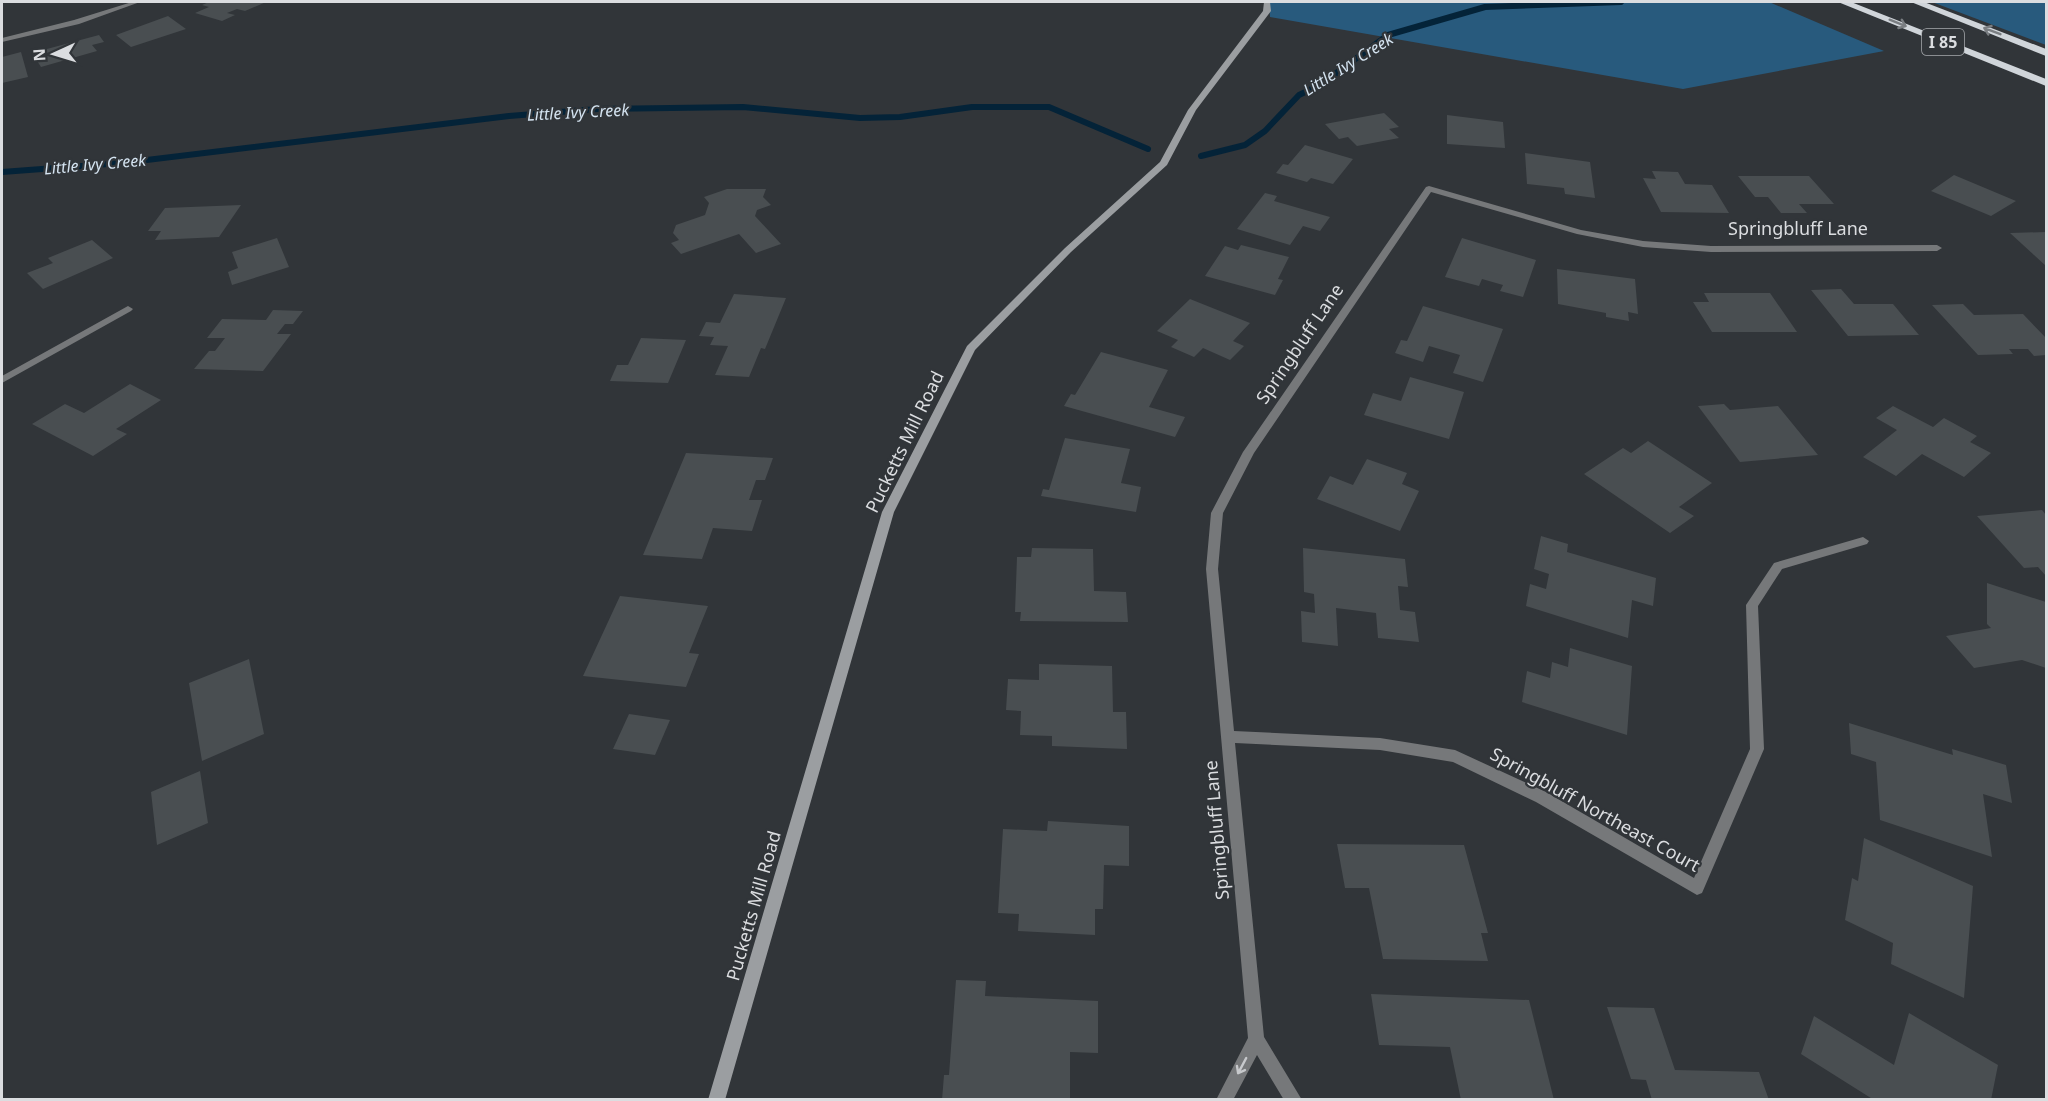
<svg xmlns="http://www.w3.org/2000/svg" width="2048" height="1101" font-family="'Noto Sans',sans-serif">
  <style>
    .green { fill: #285a7d }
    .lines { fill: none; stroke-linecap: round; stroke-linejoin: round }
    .stream { stroke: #042338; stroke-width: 6 }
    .building { fill: #494e51 }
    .street { fill: #76787a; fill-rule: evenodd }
    .secondary { fill: #9b9ea1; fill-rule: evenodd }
    .highway { fill: #d0d5da; fill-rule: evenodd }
    .oneway { stroke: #797d81 }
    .oneway2 { stroke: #c7c9cc }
    .labels { text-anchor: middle; stroke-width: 4.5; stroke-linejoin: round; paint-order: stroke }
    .shield { fill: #313539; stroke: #a8abae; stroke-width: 1.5 }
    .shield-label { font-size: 16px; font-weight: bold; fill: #dbdde0 }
    .far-water-label { font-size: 16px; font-style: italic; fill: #d5e4f1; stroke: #313539 }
    .street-label { font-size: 18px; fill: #dbdde0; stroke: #313539 }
  </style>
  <rect width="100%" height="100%" fill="#313539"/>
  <path class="green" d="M 1269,2 L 1769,2 L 1884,51 L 1683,89 L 1270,17 Z
    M 1932,2 L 2046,2 L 2046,45 Z"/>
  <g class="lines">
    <path class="stream" d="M 1201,156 L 1245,145 L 1265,131 L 1299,95 L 1320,85 L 1388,35 L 1485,7 L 1621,2
      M 2,172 L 122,163 L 509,116 L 598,109 L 743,107 L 860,118 L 900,117 L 972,107 L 1049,107 L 1148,149"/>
  </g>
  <path class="building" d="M 209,2 L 266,2 L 245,11 L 237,9 L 227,13 L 235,15 L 222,21 L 195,13 L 209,7 L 202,5 Z
    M 168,16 L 186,29 L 131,47 L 116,35 Z
    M 99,35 L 104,42 L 92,45 L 97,51 L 41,67 L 32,53 Z
    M 21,52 L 28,77 L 2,83 L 2,57 Z
    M 1384,113 L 1399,127 L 1389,129 L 1399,138 L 1357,146 L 1348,137 L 1339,139 L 1325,124 Z
    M 1447,115 L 1503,122 L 1505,148 L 1447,144 Z
    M 1305,145 L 1353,159 L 1333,184 L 1311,178 L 1307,182 L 1276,173 L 1283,164 L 1288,165 Z
    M 1525,153 L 1590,162 L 1595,198 L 1565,194 L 1564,188 L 1527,184 Z
    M 1652,171 L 1678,172 L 1685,184 L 1712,185 L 1729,213 L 1661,212 L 1643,178 L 1656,179 Z
    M 1954,175 L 2016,201 L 1991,216 L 1931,191 Z
    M 1738,176 L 1809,176 L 1834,204 L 1799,204 L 1807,213 L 1781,213 L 1768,197 L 1755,197 Z
    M 727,189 L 766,189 L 763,197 L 771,205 L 757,210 L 755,216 L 781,244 L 756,253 L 739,234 L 681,254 L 671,243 L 679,240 L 673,233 L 676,225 L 705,215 L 709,203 L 704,197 Z
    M 1265,193 L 1277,196 L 1274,201 L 1330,217 L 1320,231 L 1303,226 L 1290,245 L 1237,229 Z
    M 241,205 L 219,237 L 155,240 L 161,231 L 148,231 L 165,208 Z
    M 2046,232 L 2046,266 L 2010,233 Z
    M 277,238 L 289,267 L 232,285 L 228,272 L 238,268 L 232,252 Z
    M 1462,238 L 1536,260 L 1523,297 L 1500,291 L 1503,285 L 1482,279 L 1479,286 L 1445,277 Z
    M 92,240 L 113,258 L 43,289 L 27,273 L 53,263 L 48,258 Z
    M 1241,245 L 1289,257 L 1278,279 L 1283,280 L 1275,295 L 1205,276 L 1225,246 L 1238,250 Z
    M 1557,269 L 1635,279 L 1638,314 L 1628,312 L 1629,321 L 1606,317 L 1606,313 L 1558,304 Z
    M 1841,289 L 1854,304 L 1893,304 L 1919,335 L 1848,336 L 1811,290 Z
    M 1704,293 L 1770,293 L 1797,332 L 1712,332 L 1693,302 L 1709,302 Z
    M 734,294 L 786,298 L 765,349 L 761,348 L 749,377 L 715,375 L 728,346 L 710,345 L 714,337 L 699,336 L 706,322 L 720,323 Z
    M 1190,299 L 1250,323 L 1233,341 L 1244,346 L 1230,360 L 1203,348 L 1194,357 L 1171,347 L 1178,340 L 1157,331 Z
    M 1963,304 L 1974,315 L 2023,314 L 2046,338 L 2046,355 L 2034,356 L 2028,349 L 2009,349 L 2013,354 L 1978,355 L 1932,305 Z
    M 1423,306 L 1503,329 L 1483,382 L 1453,373 L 1460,355 L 1429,346 L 1423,362 L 1395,353 L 1401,340 L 1407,341 Z
    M 273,310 L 303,311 L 293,324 L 285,324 L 277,334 L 291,334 L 263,371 L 194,369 L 209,351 L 215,351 L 225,338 L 207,338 L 222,319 L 266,320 Z
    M 641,338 L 686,340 L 668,383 L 610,381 L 617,365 L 628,365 Z
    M 1101,352 L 1168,370 L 1149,407 L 1185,417 L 1175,437 L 1064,406 L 1071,394 L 1075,395 Z
    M 1410,377 L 1464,392 L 1449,439 L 1364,415 L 1373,393 L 1401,401 Z
    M 130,384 L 161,400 L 116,429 L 127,434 L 93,456 L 32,424 L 65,404 L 84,413 Z
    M 1724,404 L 1730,410 L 1778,406 L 1818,455 L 1740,462 L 1698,406 Z
    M 1893,406 L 1933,427 L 1944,418 L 1977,436 L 1970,442 L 1991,453 L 1964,477 L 1922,454 L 1896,476 L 1863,457 L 1897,430 L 1876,418 Z
    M 1065,438 L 1130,449 L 1121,483 L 1141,487 L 1136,512 L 1041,496 L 1043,489 L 1049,490 Z
    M 1648,441 L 1712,483 L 1679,507 L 1694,516 L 1670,533 L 1584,474 L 1623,448 L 1631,453 Z
    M 686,453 L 773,458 L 765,480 L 756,480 L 749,500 L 762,500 L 752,531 L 713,528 L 702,559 L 643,555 Z
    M 1367,459 L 1407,473 L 1402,484 L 1419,491 L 1400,531 L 1317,499 L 1330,476 L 1353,485 Z
    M 2042,510 L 2046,515 L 2046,576 L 2038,567 L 2024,568 L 1977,516 Z
    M 1541,536 L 1568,544 L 1567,552 L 1656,578 L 1653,606 L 1632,600 L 1628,638 L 1526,606 L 1530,584 L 1546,589 L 1549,574 L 1534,569 Z
    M 1032,548 L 1093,549 L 1094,591 L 1126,592 L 1128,622 L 1020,621 L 1021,612 L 1015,612 L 1017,557 L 1031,557 Z
    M 1303,548 L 1405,559 L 1408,587 L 1398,586 L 1400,610 L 1415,612 L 1419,642 L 1378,638 L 1376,613 L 1336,608 L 1338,646 L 1302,642 L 1301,611 L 1315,613 L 1314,594 L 1304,592 Z
    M 1987,583 L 2046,602 L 2046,668 L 2022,660 L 1974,668 L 1946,636 L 1991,628 L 1987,624 Z
    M 620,596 L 708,606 L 689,653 L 699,654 L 686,687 L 583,676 Z
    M 1570,648 L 1632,666 L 1627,735 L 1522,702 L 1527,671 L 1550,678 L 1552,662 L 1568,667 Z
    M 249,659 L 264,734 L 202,761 L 189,683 Z
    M 1039,664 L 1112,666 L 1113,712 L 1126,712 L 1127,749 L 1052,746 L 1052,736 L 1020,735 L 1021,711 L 1006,710 L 1008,679 L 1039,680 Z
    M 629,714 L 670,720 L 655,755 L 613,749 Z
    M 1849,723 L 1953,755 L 1952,749 L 2006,765 L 2012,803 L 1983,794 L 1992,857 L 1880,820 L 1876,762 L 1851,754 Z
    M 200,771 L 208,823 L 157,845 L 151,792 Z
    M 1048,821 L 1129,826 L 1129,866 L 1104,865 L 1103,909 L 1095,909 L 1095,935 L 1018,931 L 1019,914 L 998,913 L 1003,829 L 1047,831 Z
    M 1864,838 L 1973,886 L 1964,998 L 1891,964 L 1893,943 L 1845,920 L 1852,878 L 1858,881 Z
    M 1337,844 L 1464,845 L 1488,933 L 1481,933 L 1488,961 L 1383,959 L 1369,888 L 1345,888 Z
    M 956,980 L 986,981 L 985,996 L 1098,1001 L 1098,1053 L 1070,1052 L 1070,1100 L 942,1100 L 944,1075 L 949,1075 Z
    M 1371,994 L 1529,1000 L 1554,1100 L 1461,1100 L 1450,1047 L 1379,1045 Z
    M 1607,1007 L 1654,1008 L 1675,1070 L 1759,1072 L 1769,1100 L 1652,1100 L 1646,1080 L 1631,1079 Z
    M 1909,1013 L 1998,1065 L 1991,1100 L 1874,1100 L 1801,1054 L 1814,1016 L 1894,1065 Z"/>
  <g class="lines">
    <path class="street" d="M 132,2 L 140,2 L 79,24 L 2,42 L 2,38 L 74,20 Z
      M 1429,186 L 1581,230 L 1643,241 L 1711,246 L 1937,245 L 1942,248 L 1937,251 L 1711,252 L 1643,247 L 1577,234 L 1431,192 L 1254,453 L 1223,513 L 1218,569 L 1234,731 L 1380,738 L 1455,750 L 1546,792 L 1694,878 L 1750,749 L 1746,605 L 1774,563 L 1863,537 L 1869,541 L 1867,544 L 1782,569 L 1758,606 L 1764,749 L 1702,893 L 1697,895 L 1536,802 L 1453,762 L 1380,750 L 1235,743 L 1264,1037 L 1302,1100 L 1284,1100 L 1257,1055 L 1233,1100 L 1216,1100 L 1248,1038 L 1206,569 L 1211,513 L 1243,452 L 1426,187 Z
      M 128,306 L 133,309 L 131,311 L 2,383 L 2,376 Z"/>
    <path class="secondary" d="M 1264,2 L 1270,2 L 1271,11 L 1196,110 L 1167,165 L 1071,252 L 975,350 L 894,512 L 725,1100 L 708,1100 L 882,512 L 967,346 L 1065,248 L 1160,162 L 1188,110 L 1263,11 Z"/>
    <path class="highway" d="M 1838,2 L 1851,2 L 2046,79 L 2046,86 Z
      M 1911,2 L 1924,2 L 2046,49 L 2046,56 Z"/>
  </g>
  <defs><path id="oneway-shaft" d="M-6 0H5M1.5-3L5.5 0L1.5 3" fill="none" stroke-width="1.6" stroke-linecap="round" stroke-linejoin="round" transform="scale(1.5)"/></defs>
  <g class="oneway">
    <use href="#oneway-shaft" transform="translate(1898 23) rotate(22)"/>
    <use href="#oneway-shaft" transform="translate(1992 31) rotate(-159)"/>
  </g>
  <use class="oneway2" href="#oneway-shaft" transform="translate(1242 1066) rotate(118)"/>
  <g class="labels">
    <rect class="shield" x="1922" y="29" width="42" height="26" rx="4.5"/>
    <g class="shield-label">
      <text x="1943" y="48">I 85</text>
    </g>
    <g class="far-water-label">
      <text transform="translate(1348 64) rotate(-32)" y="6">Little Ivy Creek</text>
      <text transform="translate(578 112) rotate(-3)" y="6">Little Ivy Creek</text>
      <text transform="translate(95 164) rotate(-5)" y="6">Little Ivy Creek</text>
    </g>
    <g class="street-label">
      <text x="1798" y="235">Springbluff Lane</text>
      <text transform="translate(1300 344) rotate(-56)" y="6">Springbluff Lane</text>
      <text transform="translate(905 442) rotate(-64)" y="6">Pucketts Mill Road</text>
      <text transform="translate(1595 810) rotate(29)" y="6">Springbluff Northeast Court</text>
      <text transform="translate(1217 830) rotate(-95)" y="6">Springbluff Lane</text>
      <text transform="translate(754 906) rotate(-74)" y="6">Pucketts Mill Road</text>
    </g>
  </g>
  <rect width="2048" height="1101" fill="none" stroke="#dbdde0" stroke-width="6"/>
  <g transform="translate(54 54) rotate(266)" stroke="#313539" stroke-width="4.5" paint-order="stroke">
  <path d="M0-4.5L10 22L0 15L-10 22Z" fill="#dbdde0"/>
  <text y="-9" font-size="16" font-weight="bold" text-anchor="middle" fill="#dbdde0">N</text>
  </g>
</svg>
